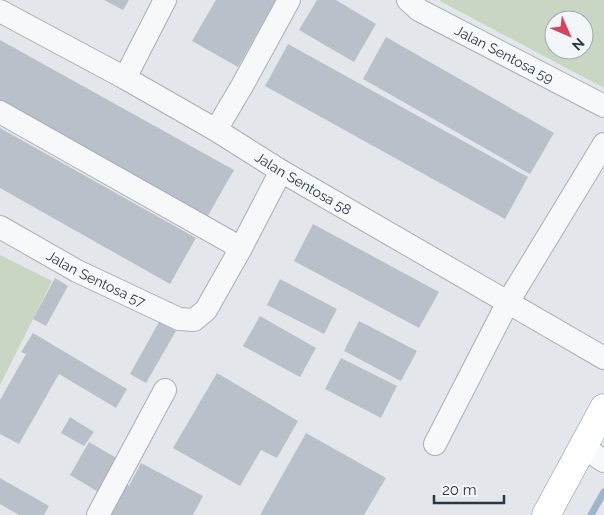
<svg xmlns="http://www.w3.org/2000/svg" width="604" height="515" font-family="Raleway,sans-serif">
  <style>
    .green { fill: #c9d6c4; fill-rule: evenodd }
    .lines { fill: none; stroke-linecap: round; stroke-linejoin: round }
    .stream { stroke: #9eb5cc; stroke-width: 7 }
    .building { fill: #bac0ca }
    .minor-casing { stroke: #a8aeb7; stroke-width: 24 }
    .highway-casing { stroke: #8a94a3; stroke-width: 29 }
    .minor { stroke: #f6f8fa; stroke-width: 22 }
    .highway { stroke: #fff; stroke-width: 28 }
    .labels { text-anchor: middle; stroke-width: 5; stroke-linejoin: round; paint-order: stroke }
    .street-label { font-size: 14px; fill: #2a3545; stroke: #f3f6f9 }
  </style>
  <rect width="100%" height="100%" fill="#e3e7ec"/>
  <path class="green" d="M 440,0 L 604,0 L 604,88 L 440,1 ZM 554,20 L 584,20 L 584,50 L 554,50 Z
    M 0,255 L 52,281 L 0,385 Z"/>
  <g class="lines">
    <path class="stream" d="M 591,515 L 604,492"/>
  </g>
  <path class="building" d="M 104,0 L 129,0 L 123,10 Z
    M 216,0 L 276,0 L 238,67 L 192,41 Z
    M 317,0 L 336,0 L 376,24 L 354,62 L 299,30 Z
    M 386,37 L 554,133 L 530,174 L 363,79 Z
    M 0,40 L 234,170 L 206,219 L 0,104 Z
    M 288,44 L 528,177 L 505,219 L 265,86 Z
    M 0,128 L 196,238 L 170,284 L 0,188 Z
    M 313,224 L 439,292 L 419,328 L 294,261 Z
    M 55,278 L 68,286 L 46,326 L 33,319 Z
    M 280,279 L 337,309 L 324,334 L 267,305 Z
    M 260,316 L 316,348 L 300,377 L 243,346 Z
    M 359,321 L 417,351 L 401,381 L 344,351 Z
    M 159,322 L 176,331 L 146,383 L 130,374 Z
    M 33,333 L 127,389 L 116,408 L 59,374 L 19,444 L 0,434 L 0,400 L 26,354 L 21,352 Z
    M 341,358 L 397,386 L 381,418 L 325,389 Z
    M 217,373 L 298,421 L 277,458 L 261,450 L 240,486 L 173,448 Z
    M 70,417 L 94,432 L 84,446 L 61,433 Z
    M 306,433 L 386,478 L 364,515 L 260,515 Z
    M 89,442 L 120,460 L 100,493 L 70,475 Z
    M 141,463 L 203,496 L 193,515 L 105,515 L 122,483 L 129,486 Z
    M 0,478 L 49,506 L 44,515 L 19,515 L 0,504 Z"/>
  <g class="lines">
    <g class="minor-casing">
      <g id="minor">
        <path id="s1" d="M 408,0 L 419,10 L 604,106"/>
        <path id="s2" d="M 0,11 L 125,78 L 216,130 L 281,171 L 604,358"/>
        <path d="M 125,78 L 165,0"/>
        <path d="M 0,112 L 241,248"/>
        <path d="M 216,130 L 242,86 L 289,0"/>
        <path id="s3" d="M 0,227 L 77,271 L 179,319 L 194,320 L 206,310 L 241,248 L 281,171"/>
        <path d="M 435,444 L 508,302 L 604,144"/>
        <path d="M 583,447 L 604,461"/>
        <path d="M 98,515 L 165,390"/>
      </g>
    </g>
    <g class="highway-casing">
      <path id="highway" d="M 546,515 L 604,408"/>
    </g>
    <use href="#minor" class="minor"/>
    <use href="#highway" class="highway"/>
  </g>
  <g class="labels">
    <g class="street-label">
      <text dy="5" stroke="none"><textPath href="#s1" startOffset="111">Jalan Sentosa 59</textPath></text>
      <text dy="5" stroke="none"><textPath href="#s2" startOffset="349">Jalan Sentosa 58</textPath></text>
      <text dy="5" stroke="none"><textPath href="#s3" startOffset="109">Jalan Sentosa 57</textPath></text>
    </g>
  </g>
  <g transform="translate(569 35) rotate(135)"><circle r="24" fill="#f3f6f9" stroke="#a3a9b1"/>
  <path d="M0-4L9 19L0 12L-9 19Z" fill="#d2475f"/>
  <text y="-8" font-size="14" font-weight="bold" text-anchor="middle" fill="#2a3545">N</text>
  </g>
  <path d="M434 495v8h70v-8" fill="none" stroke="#2a3545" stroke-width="2.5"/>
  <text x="442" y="495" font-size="15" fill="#2a3545" stroke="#f3f6f9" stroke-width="4" paint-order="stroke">20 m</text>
</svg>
